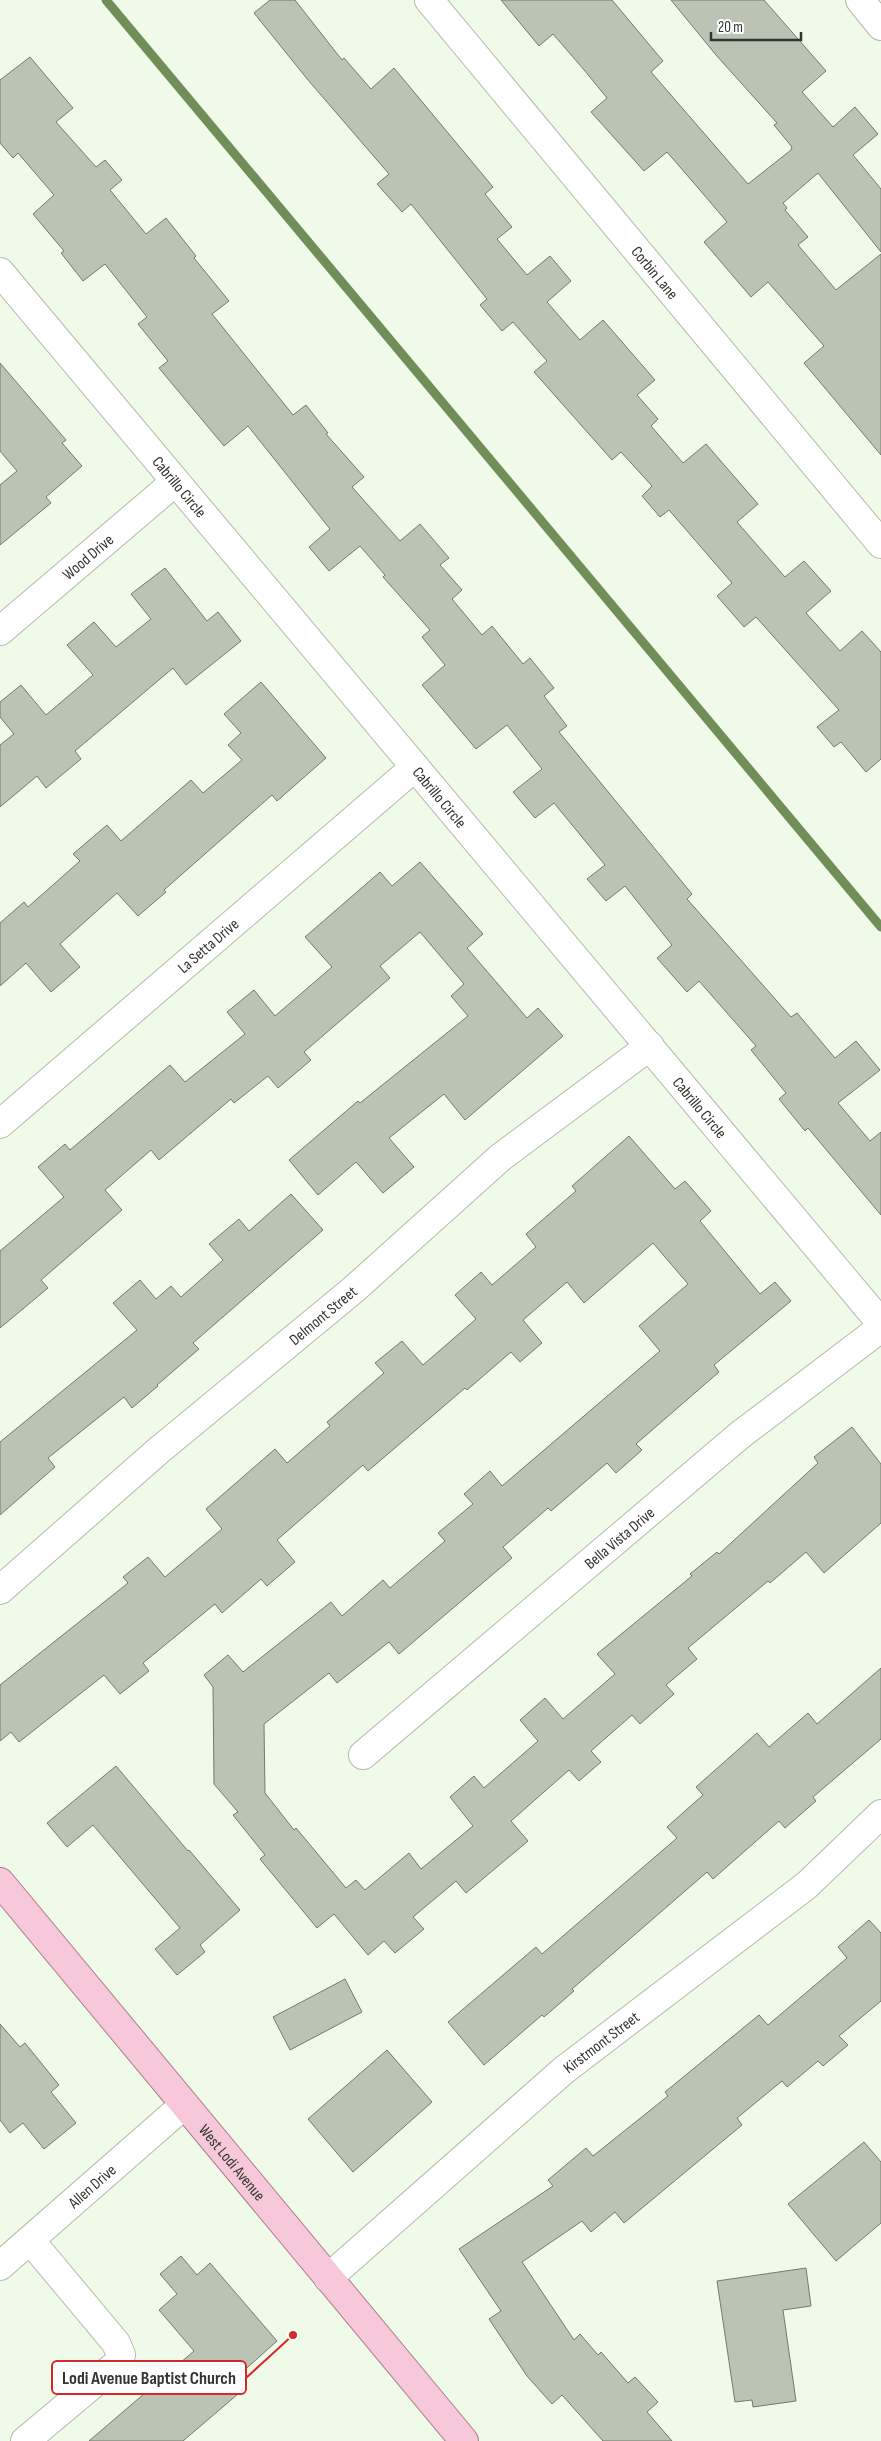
<svg xmlns="http://www.w3.org/2000/svg" width="881" height="2441" font-family="'Sofia Sans Condensed',sans-serif">
  <style>
    .lines { fill: none; stroke-linecap: round; stroke-linejoin: round }
    .stream { stroke: #718e59; stroke-width: 9 }
    .building { fill: #bbc4b4; stroke: #737b6d }
    .minor-casing { stroke: #b2bbac; stroke-width: 30 }
    .major-casing { stroke: #ae7d8f; stroke-width: 30 }
    .minor { stroke: #fff; stroke-width: 28 }
    .major { stroke: #f7c8da; stroke-width: 28 }
    .labels { text-anchor: middle; stroke-width: 4; stroke-linejoin: round; paint-order: stroke }
    .street-label { font-size: 16px; fill: #323630; stroke: #fff }
    .leader { fill: none; stroke: #d62828; stroke-width: 2 }
    .callout-dot { fill: #d62828; stroke: #fff; stroke-width: 2 }
    .callout { fill: #fff; stroke: #d62828; stroke-width: 2 }
    .callout-label { font-size: 18px; text-anchor: middle; font-weight: bold; fill: #323630 }
  </style>
  <rect width="100%" height="100%" fill="#f0fae9"/>
  <g class="lines">
    <path class="stream" d="M 106,0 L 881,927"/>
  </g>
  <path class="building" d="M 270,0 L 295,0 L 342,60 L 344,58 L 371,89 L 394,68 L 493,187 L 485,194 L 512,227 L 497,239 L 527,275 L 550,256 L 571,281 L 547,302 L 580,340 L 603,320 L 655,380 L 637,395 L 658,419 L 651,426 L 683,463 L 706,444 L 758,504 L 737,522 L 785,577 L 804,561 L 831,591 L 806,613 L 840,651 L 862,631 L 881,652 L 881,759 L 866,772 L 841,742 L 834,747 L 817,727 L 839,710 L 756,617 L 744,627 L 717,596 L 732,583 L 669,510 L 660,517 L 642,496 L 652,486 L 621,452 L 612,460 L 534,372 L 547,361 L 513,322 L 502,331 L 480,305 L 487,299 L 411,204 L 402,212 L 377,184 L 389,174 L 308,80 L 254,13 Z
    M 501,0 L 612,0 L 663,61 L 651,72 L 748,184 L 791,150 L 792,147 L 774,125 L 777,123 L 716,55 L 671,0 L 764,0 L 826,71 L 802,92 L 833,127 L 855,107 L 878,134 L 853,155 L 881,189 L 881,252 L 818,173 L 783,203 L 787,208 L 785,210 L 808,237 L 798,245 L 836,290 L 881,254 L 881,455 L 804,363 L 824,346 L 768,282 L 751,297 L 704,242 L 727,222 L 699,189 L 667,152 L 644,171 L 591,112 L 607,98 L 585,71 L 553,34 L 539,46 Z
    M 30,57 L 73,108 L 56,122 L 96,167 L 105,160 L 122,180 L 110,190 L 146,234 L 166,218 L 196,256 L 194,258 L 229,301 L 212,314 L 293,415 L 306,405 L 328,433 L 326,434 L 364,477 L 352,487 L 400,541 L 420,524 L 449,558 L 440,565 L 462,590 L 452,599 L 482,635 L 492,626 L 523,664 L 530,658 L 554,688 L 544,696 L 567,726 L 559,732 L 692,894 L 687,899 L 791,1017 L 797,1013 L 835,1058 L 856,1041 L 880,1070 L 838,1103 L 870,1141 L 881,1132 L 881,1215 L 808,1128 L 805,1131 L 779,1099 L 786,1093 L 751,1050 L 756,1046 L 699,981 L 687,992 L 657,958 L 672,945 L 625,886 L 606,901 L 587,879 L 605,865 L 554,803 L 535,818 L 513,792 L 542,769 L 507,725 L 476,749 L 422,685 L 445,665 L 422,637 L 430,630 L 383,577 L 385,575 L 360,546 L 329,571 L 309,547 L 330,529 L 248,426 L 224,446 L 159,368 L 168,361 L 138,324 L 147,317 L 105,264 L 83,281 L 61,253 L 64,251 L 33,214 L 54,195 L 18,153 L 13,158 L 0,143 L 0,80 Z
    M 0,363 L 66,440 L 62,443 L 82,466 L 46,497 L 51,503 L 0,545 L 0,485 L 17,471 L 0,451 Z
    M 165,568 L 207,621 L 218,612 L 241,641 L 186,685 L 173,668 L 75,751 L 81,759 L 46,788 L 37,776 L 0,807 L 0,745 L 14,734 L 0,717 L 0,702 L 21,685 L 46,715 L 93,675 L 67,645 L 94,622 L 116,647 L 151,619 L 131,594 Z
    M 261,682 L 326,758 L 277,801 L 272,795 L 164,890 L 166,892 L 138,916 L 117,893 L 60,944 L 80,967 L 51,992 L 26,963 L 0,986 L 0,923 L 24,902 L 28,907 L 80,861 L 73,854 L 107,825 L 121,841 L 191,780 L 203,793 L 242,760 L 228,745 L 241,733 L 224,714 Z
    M 420,862 L 483,934 L 467,948 L 527,1018 L 538,1008 L 563,1036 L 465,1120 L 444,1094 L 389,1138 L 414,1167 L 383,1193 L 356,1162 L 318,1195 L 289,1160 L 358,1101 L 360,1103 L 468,1016 L 451,996 L 464,984 L 420,932 L 380,966 L 390,978 L 304,1052 L 311,1060 L 278,1088 L 268,1076 L 234,1103 L 231,1099 L 159,1160 L 151,1150 L 105,1190 L 122,1210 L 41,1280 L 48,1288 L 0,1328 L 0,1251 L 64,1197 L 38,1167 L 65,1144 L 70,1150 L 170,1065 L 185,1082 L 245,1034 L 227,1012 L 254,990 L 275,1016 L 332,967 L 305,937 L 380,872 L 392,886 Z
    M 629,1136 L 675,1189 L 685,1181 L 711,1211 L 700,1221 L 760,1294 L 775,1282 L 791,1301 L 714,1365 L 719,1372 L 636,1444 L 642,1450 L 616,1473 L 607,1463 L 551,1511 L 548,1508 L 503,1547 L 512,1558 L 399,1654 L 389,1642 L 337,1683 L 329,1673 L 264,1724 L 265,1793 L 294,1830 L 296,1828 L 346,1888 L 356,1880 L 365,1890 L 409,1853 L 421,1869 L 473,1826 L 450,1797 L 474,1776 L 484,1788 L 538,1741 L 520,1720 L 545,1698 L 563,1719 L 615,1674 L 597,1654 L 692,1576 L 690,1574 L 717,1552 L 719,1554 L 818,1463 L 814,1457 L 852,1427 L 881,1464 L 881,1523 L 824,1573 L 806,1552 L 770,1583 L 768,1581 L 688,1648 L 697,1659 L 666,1685 L 674,1694 L 640,1724 L 632,1715 L 591,1751 L 601,1762 L 579,1781 L 569,1770 L 511,1821 L 528,1841 L 466,1893 L 456,1881 L 413,1917 L 424,1929 L 395,1953 L 384,1941 L 368,1955 L 334,1914 L 317,1928 L 260,1859 L 265,1855 L 233,1815 L 238,1812 L 214,1784 L 213,1687 L 204,1675 L 228,1655 L 243,1672 L 331,1602 L 342,1616 L 383,1580 L 390,1588 L 445,1541 L 438,1533 L 473,1504 L 464,1494 L 490,1471 L 502,1486 L 660,1351 L 639,1326 L 688,1284 L 653,1243 L 584,1303 L 567,1282 L 523,1320 L 542,1343 L 520,1362 L 511,1352 L 467,1390 L 465,1388 L 368,1471 L 363,1465 L 277,1540 L 295,1562 L 267,1586 L 261,1579 L 222,1613 L 215,1604 L 143,1663 L 149,1671 L 120,1694 L 104,1675 L 19,1742 L 11,1732 L 0,1741 L 0,1685 L 128,1583 L 123,1577 L 148,1557 L 165,1577 L 222,1529 L 206,1509 L 275,1449 L 287,1463 L 330,1426 L 327,1422 L 384,1373 L 375,1363 L 402,1341 L 423,1365 L 476,1319 L 455,1295 L 481,1272 L 492,1285 L 536,1247 L 526,1234 L 576,1191 L 572,1186 Z
    M 291,1194 L 323,1230 L 193,1343 L 199,1349 L 157,1385 L 158,1386 L 132,1408 L 124,1397 L 48,1458 L 55,1467 L 0,1515 L 0,1442 L 137,1330 L 113,1303 L 140,1280 L 156,1299 L 171,1286 L 181,1297 L 223,1260 L 209,1244 L 239,1219 L 249,1231 Z
    M 881,1668 L 881,1739 L 813,1797 L 816,1801 L 785,1828 L 779,1821 L 713,1879 L 707,1872 L 572,1989 L 574,1991 L 544,2017 L 542,2015 L 484,2065 L 448,2022 L 536,1947 L 542,1954 L 677,1838 L 667,1827 L 703,1795 L 696,1787 L 757,1733 L 769,1747 L 808,1713 L 817,1724 Z
    M 116,1766 L 188,1851 L 189,1850 L 240,1910 L 200,1945 L 205,1952 L 177,1975 L 155,1949 L 180,1928 L 93,1825 L 67,1847 L 47,1823 Z
    M 869,1920 L 881,1933 L 881,2001 L 839,2036 L 848,2045 L 823,2066 L 818,2061 L 787,2087 L 782,2081 L 737,2118 L 742,2125 L 624,2223 L 615,2212 L 591,2232 L 582,2221 L 522,2262 L 574,2340 L 580,2334 L 598,2355 L 601,2352 L 628,2383 L 635,2377 L 658,2402 L 647,2412 L 672,2441 L 603,2441 L 562,2395 L 552,2404 L 527,2376 L 489,2319 L 501,2311 L 459,2249 L 553,2186 L 548,2180 L 586,2148 L 593,2156 L 668,2096 L 665,2092 L 759,2015 L 768,2025 L 847,1958 L 838,1947 Z
    M 345,1979 L 362,2012 L 290,2050 L 273,2017 Z
    M 0,2024 L 20,2047 L 25,2043 L 59,2085 L 51,2092 L 76,2123 L 44,2149 L 23,2123 L 10,2133 L 0,2120 Z
    M 387,2050 L 432,2102 L 353,2172 L 308,2119 Z
    M 864,2142 L 881,2162 L 881,2223 L 836,2261 L 788,2204 Z
    M 181,2256 L 197,2275 L 210,2263 L 277,2341 L 229,2384 L 238,2394 L 183,2441 L 89,2441 L 194,2351 L 159,2310 L 177,2294 L 160,2274 Z
    M 806,2268 L 811,2306 L 783,2310 L 796,2401 L 753,2407 L 752,2400 L 735,2402 L 717,2281 Z"/>
  <g class="lines">
    <g class="minor-casing">
      <g id="minor">
        <path id="s1" d="M 429,0 L 881,544"/>
        <path d="M 860,0 L 881,26"/>
        <path id="s2" d="M 0,272 L 881,1323"/>
        <path id="s3" d="M 0,631 L 175,482"/>
        <path id="s4" d="M 0,1124 L 415,767"/>
        <path id="s5" d="M 0,1590 L 158,1451 L 353,1290 L 501,1157 L 650,1046"/>
        <path id="s6" d="M 363,1755 L 740,1435 L 881,1328"/>
        <path id="s7" d="M 0,2266 L 184,2105"/>
        <path id="s8" d="M 328,2278 L 564,2070 L 807,1885 L 881,1814"/>
        <path d="M 25,2441 L 117,2364 L 121,2355 L 116,2343 L 30,2240"/>
      </g>
    </g>
    <g class="major-casing">
      <g id="major">
        <path id="s9" d="M 0,1882 L 464,2441"/>
      </g>
    </g>
    <use href="#minor" class="minor"/>
    <use href="#major" class="major"/>
  </g>
  <g class="labels">
    <g class="street-label">
      <text dy="6" stroke="none"><textPath href="#s1" startOffset="354">Corbin Lane</textPath></text>
      <text dy="6" stroke="none"><textPath href="#s2" startOffset="280">Cabrillo Circle</textPath></text>
      <text dy="6" stroke="none"><textPath href="#s3" startOffset="115">Wood Drive</textPath></text>
      <text dy="6" stroke="none"><textPath href="#s2" startOffset="685">Cabrillo Circle</textPath></text>
      <text dy="6" stroke="none"><textPath href="#s4" startOffset="274">La Setta Drive</textPath></text>
      <text dy="6" stroke="none"><textPath href="#s2" startOffset="1090">Cabrillo Circle</textPath></text>
      <text dy="6" stroke="none"><textPath href="#s5" startOffset="424">Delmont Street</textPath></text>
      <text dy="6" stroke="none"><textPath href="#s6" startOffset="336">Bella Vista Drive</textPath></text>
      <text dy="6" stroke="none"><textPath href="#s8" startOffset="361">Kirstmont Street</textPath></text>
      <text dy="6" stroke="none"><textPath href="#s9" startOffset="364">West Lodi Avenue</textPath></text>
      <text dy="6" stroke="none"><textPath href="#s7" startOffset="122">Allen Drive</textPath></text>
    </g>
  </g>
  <path class="leader" d="M293 2335L246 2378"/>
  <circle class="callout-dot" cx="293" cy="2335" r="5"/>
  <rect class="callout" x="52" y="2361" width="194" height="33" rx="5"/>
  <g class="callout-label">
    <text x="149" y="2384">Lodi Avenue Baptist Church</text>
  </g>
  <path d="M711 32v8h90v-8" fill="none" stroke="#323630" stroke-width="2.5"/>
  <text x="718" y="32" font-size="15" fill="#323630" stroke="#ffffff" stroke-width="4" paint-order="stroke">20 m</text>
</svg>
